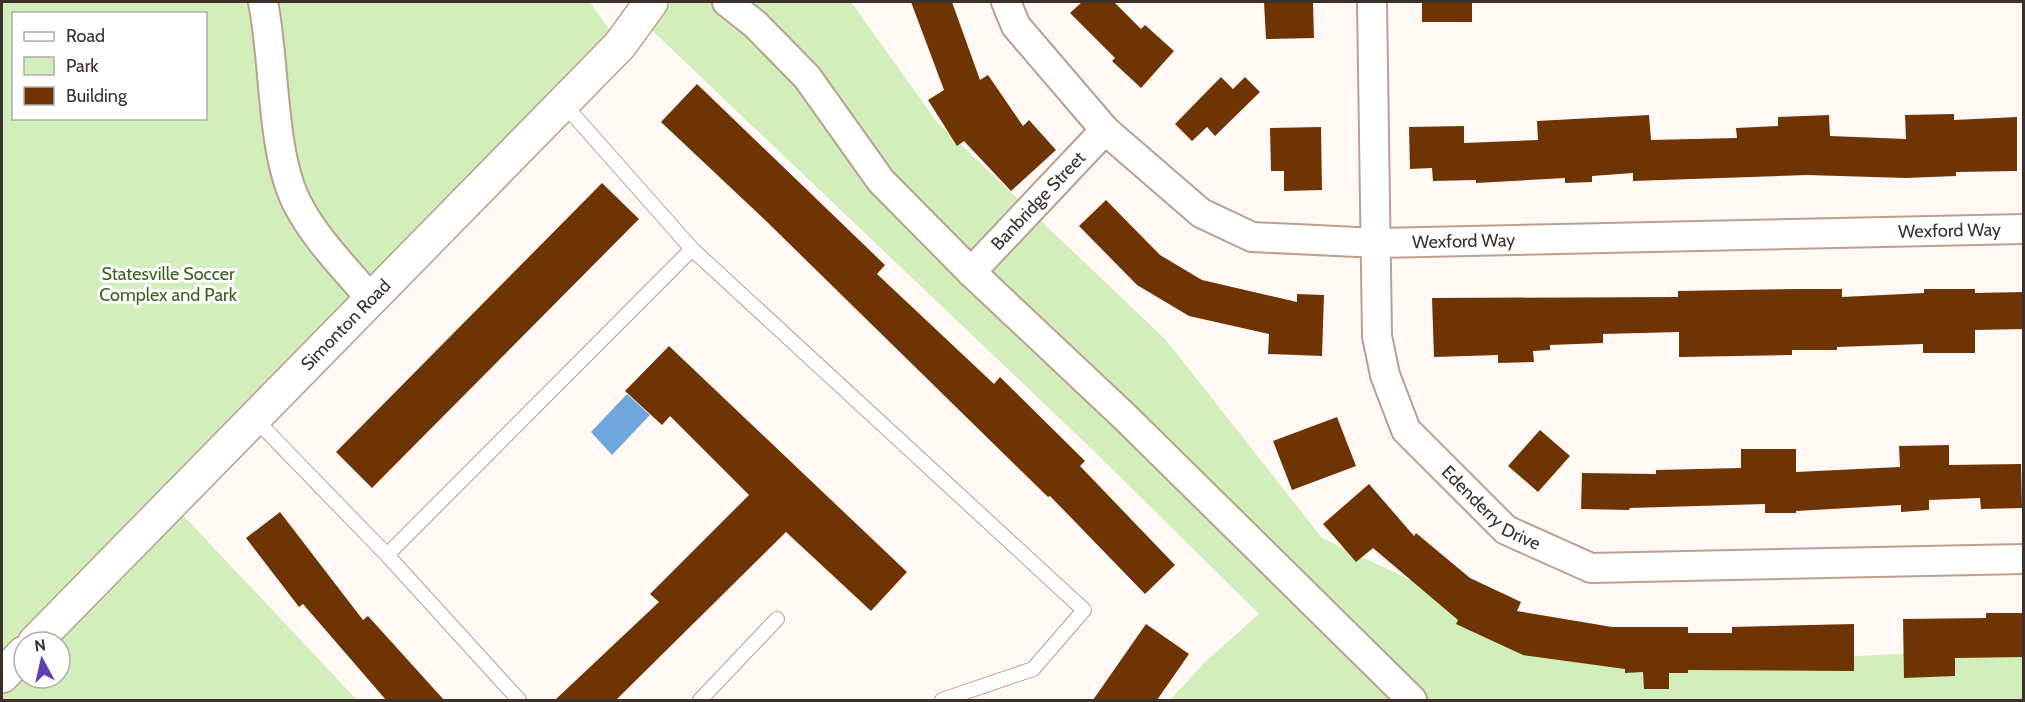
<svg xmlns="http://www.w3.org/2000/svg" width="2025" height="702" font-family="Cabin,sans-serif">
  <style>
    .green { fill: #d1eebb; fill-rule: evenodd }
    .water { fill: #6fa6dc }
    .building { fill: #6f3404 }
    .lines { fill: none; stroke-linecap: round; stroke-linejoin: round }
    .service-casing { stroke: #bc9f8e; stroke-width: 16 }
    .minor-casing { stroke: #bc9f8e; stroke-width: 32 }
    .tertiary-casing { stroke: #bc9f8e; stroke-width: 36 }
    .service { stroke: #fff; stroke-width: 14 }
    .minor { stroke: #fff; stroke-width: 28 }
    .tertiary { stroke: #fff; stroke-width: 33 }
    .labels { text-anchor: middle; stroke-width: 6; stroke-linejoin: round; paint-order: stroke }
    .street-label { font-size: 18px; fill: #3c3029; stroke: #fff }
    .park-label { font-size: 18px; fill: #3f601c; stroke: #fff }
  </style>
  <rect width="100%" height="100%" fill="#fff8f5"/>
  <path class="green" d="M 2,2 L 590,2 L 620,45 L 182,514 L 357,700 L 2,700 ZM 14,14 L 206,14 L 206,118 L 14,118 ZM 24,642 L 60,642 L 60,678 L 24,678 Z
    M 648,2 L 851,2 L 937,122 L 1166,340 L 1322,538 L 1497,621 L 1859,656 L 2023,647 L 2023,700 L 1170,700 L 1205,662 L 1259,614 L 1095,452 L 639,18 Z"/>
  <path class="water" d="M 627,394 L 650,415 L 612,455 L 591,432 Z"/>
  <path class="building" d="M 911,2 L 952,2 L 980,80 L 988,75 L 1023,126 L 1029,120 L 1056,150 L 1011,191 L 964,141 L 957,146 L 928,100 L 944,90 Z
    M 1082,2 L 1114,2 L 1141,29 L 1145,25 L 1174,51 L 1141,88 L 1112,61 L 1115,58 L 1070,13 Z
    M 1264,2 L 1313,2 L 1314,38 L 1266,39 Z
    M 1422,2 L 1472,2 L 1472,22 L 1422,22 Z
    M 1221,77 L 1233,89 L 1245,77 L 1260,92 L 1215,136 L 1207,127 L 1192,141 L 1175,124 Z
    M 697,84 L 885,265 L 877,274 L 994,384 L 1000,377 L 1085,461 L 1080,466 L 1175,565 L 1145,594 L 1050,496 L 1048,497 L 764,219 L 661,122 Z
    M 1954,114 L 1954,120 L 2017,117 L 2017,171 L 1956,172 L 1956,176 L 1906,178 L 1807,175 L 1633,181 L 1633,173 L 1592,176 L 1592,182 L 1565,183 L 1565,178 L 1476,183 L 1476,180 L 1433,181 L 1432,168 L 1410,169 L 1409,127 L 1464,126 L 1464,143 L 1538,140 L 1537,121 L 1649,115 L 1651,140 L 1737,138 L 1736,128 L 1778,126 L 1778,117 L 1829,115 L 1830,136 L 1906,139 L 1905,115 Z
    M 1321,127 L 1322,190 L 1284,191 L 1284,171 L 1271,171 L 1270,128 Z
    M 602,183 L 639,219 L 372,488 L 336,452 Z
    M 1106,200 L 1160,255 L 1202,280 L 1297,302 L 1297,294 L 1324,295 L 1322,356 L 1268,354 L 1269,334 L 1189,316 L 1137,285 L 1079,226 Z
    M 1800,289 L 1842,289 L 1842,297 L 1924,293 L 1924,289 L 1975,289 L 1975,293 L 2024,292 L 2024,329 L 1975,330 L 1975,353 L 1923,353 L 1923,344 L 1837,347 L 1837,350 L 1792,350 L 1792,355 L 1679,357 L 1679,332 L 1603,334 L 1603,343 L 1550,345 L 1550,350 L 1533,351 L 1534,362 L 1498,363 L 1498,355 L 1434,357 L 1432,298 L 1678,297 L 1678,291 Z
    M 669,346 L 907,572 L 871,611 L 786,532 L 616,700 L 555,700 L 659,602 L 650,594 L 749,495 L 670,416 L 662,425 L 625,391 Z
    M 1337,417 L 1356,466 L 1292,490 L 1273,441 Z
    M 1540,430 L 1570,456 L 1538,492 L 1508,466 Z
    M 1949,445 L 1949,465 L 2021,464 L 2022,508 L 1981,509 L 1980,498 L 1929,500 L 1929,510 L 1901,512 L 1901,505 L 1796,511 L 1796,513 L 1765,513 L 1765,504 L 1630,508 L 1629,510 L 1581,509 L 1582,473 L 1656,474 L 1656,470 L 1741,468 L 1741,449 L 1796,449 L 1796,472 L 1900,467 L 1899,446 Z
    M 1369,484 L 1414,536 L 1416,533 L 1470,578 L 1521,602 L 1517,611 L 1612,627 L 1688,627 L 1688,633 L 1732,633 L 1732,627 L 1854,624 L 1854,671 L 1688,670 L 1688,673 L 1669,673 L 1669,689 L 1644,689 L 1643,672 L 1625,673 L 1625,669 L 1523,655 L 1456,624 L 1458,620 L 1373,548 L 1356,562 L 1323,524 Z
    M 280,512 L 363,620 L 368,616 L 444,700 L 386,700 L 303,604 L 299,607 L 246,538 Z
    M 1986,613 L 2024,613 L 2024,657 L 1955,658 L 1955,676 L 1904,678 L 1903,619 L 1986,618 Z
    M 1146,624 L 1189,654 L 1157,700 L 1093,700 Z"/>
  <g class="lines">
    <g class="service-casing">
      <path id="service" d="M 563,103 L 692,249
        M 254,418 L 387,555 L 519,700
        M 387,555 L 692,249 L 1084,610 L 1033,669 L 942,700
        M 700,700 L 777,619"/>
    </g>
    <g class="minor-casing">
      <g id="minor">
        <path d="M 263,2 C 275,59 271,150 296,201 C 314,238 345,268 371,299"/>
        <path d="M 727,2 L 755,24 L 807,77 L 881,181 L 971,272 L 1125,417 L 1412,700"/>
        <path id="s1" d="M 1006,2 L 1016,26 L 1105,130 L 1201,213 L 1252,237 L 1378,243 L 2024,229"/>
        <path id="s2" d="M 1372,2 L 1377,336 L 1385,375 L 1406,430 L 1506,530 L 1591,568 L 2024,559"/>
        <path id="s3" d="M 971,272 L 1105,130"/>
      </g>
    </g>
    <g class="tertiary-casing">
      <g id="tertiary">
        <path id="s4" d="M 35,642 L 620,45 L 651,2"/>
        <path d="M 2,676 L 24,653"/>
      </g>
    </g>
    <use href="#service" class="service"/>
    <use href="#minor" class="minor"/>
    <use href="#tertiary" class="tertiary"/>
  </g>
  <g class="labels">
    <g class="street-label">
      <text dy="6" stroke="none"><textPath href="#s3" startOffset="98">Banbridge Street</textPath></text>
      <text dy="6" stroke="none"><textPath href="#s1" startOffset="1044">Wexford Way</textPath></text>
      <text dy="6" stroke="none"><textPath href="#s1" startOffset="558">Wexford Way</textPath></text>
      <text dy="6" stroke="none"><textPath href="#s4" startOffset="444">Simonton Road</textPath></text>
      <text dy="6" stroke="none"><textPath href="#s2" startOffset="549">Edenderry Drive</textPath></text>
    </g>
    <g class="park-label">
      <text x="168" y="280">Statesville Soccer<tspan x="168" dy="21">Complex and Park</tspan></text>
    </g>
  </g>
  <rect width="2025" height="702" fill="none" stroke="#3c3029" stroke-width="6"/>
  <rect x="12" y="12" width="195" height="108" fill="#ffffff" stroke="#b1aca9" stroke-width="1.5"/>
  <rect x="24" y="32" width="30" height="9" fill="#ffffff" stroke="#b1aca9" stroke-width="1.5"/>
  <text x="66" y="42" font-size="18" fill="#3c3029">Road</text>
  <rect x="24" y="57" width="30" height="18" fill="#d1eebb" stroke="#b1aca9" stroke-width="1.5"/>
  <text x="66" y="72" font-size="18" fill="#3c3029">Park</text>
  <rect x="24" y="87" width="30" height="18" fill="#6f3404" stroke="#b1aca9" stroke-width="1.5"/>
  <text x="66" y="102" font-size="18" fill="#3c3029">Building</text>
  <g transform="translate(42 660) rotate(352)"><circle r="28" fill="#ffffff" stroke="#b1aca9" stroke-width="1.5"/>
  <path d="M0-4.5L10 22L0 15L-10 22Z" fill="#5e3db5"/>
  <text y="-9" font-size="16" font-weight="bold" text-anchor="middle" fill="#3c3029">N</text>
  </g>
</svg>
